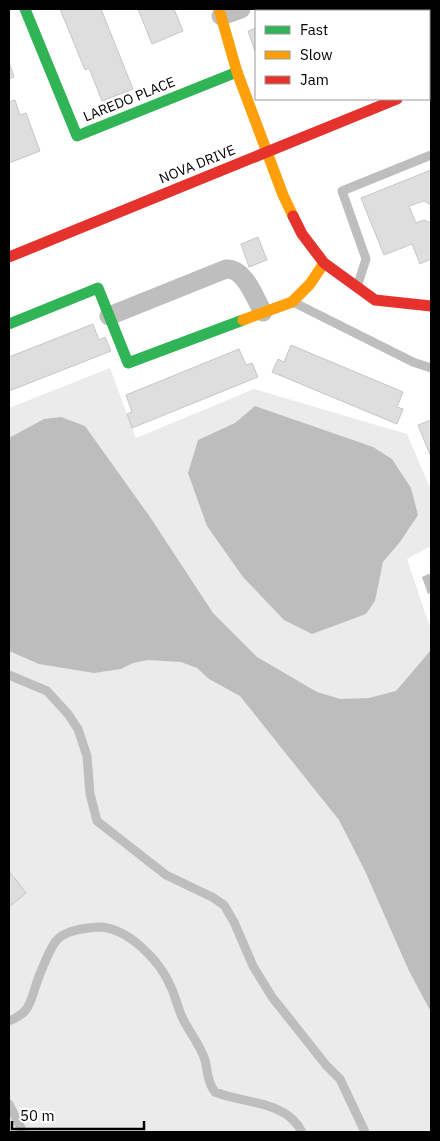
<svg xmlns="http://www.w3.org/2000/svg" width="440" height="1141" font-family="'IBM Plex Sans',sans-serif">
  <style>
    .green { fill: #ebebeb }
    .water { fill: #bdbdbd }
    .building { fill: #dedede; stroke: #c6c6c6 }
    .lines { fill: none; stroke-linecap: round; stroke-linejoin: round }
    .lane { stroke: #bebebe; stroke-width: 9 }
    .street { stroke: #bebebe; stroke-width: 19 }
    .fast { stroke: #30b455; stroke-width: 11 }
    .slow { stroke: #ff9f0a; stroke-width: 11 }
    .jam { stroke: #e5322d; stroke-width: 11 }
    .labels { text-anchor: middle; stroke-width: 4; stroke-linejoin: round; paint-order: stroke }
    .street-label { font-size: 14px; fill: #000; stroke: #fff }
  </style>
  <rect width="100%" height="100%" fill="#fff"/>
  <path class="green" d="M 110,368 L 136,438 L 254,389 L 407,434 L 431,490 L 431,546 L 407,559 L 430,627 L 431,627 L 431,1132 L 9,1132 L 9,408 Z"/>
  <path class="water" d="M 255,406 L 373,447 L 392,459 L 411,488 L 418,515 L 400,542 L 383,562 L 375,601 L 366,614 L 312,634 L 284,620 L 243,577 L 207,526 L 188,473 L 198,440 L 235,423 Z
    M 61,417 L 85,426 L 150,517 L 213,613 L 257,657 L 317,692 L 340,699 L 369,698 L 396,691 L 431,650 L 431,1012 L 409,971 L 365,871 L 339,820 L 240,696 L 209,679 L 197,668 L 181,662 L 148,660 L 133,663 L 121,669 L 94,673 L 39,664 L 9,651 L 9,438 L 44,419 Z
    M 431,573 L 431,593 L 428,594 L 422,577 Z"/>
  <path class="building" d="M 60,9 L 101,9 L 133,89 L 102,101 L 89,68 L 85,70 Z
    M 138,9 L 174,9 L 183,31 L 152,44 Z
    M 306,9 L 353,9 L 354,11 L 300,11 Z
    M 256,28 L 256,54 L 248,31 Z
    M 9,62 L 14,77 L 9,79 Z
    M 15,100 L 20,115 L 26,113 L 40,151 L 9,163 L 9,102 Z
    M 431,170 L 431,205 L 424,201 L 409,206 L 416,223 L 424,220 L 431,223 L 431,259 L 420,264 L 412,244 L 384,255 L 361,198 Z
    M 258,237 L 267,260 L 249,267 L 241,244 Z
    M 93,324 L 99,340 L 105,337 L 111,351 L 9,391 L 9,357 Z
    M 291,345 L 403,392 L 397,407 L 403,409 L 397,424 L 272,372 L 278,359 L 284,362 Z
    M 239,349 L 246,365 L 252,363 L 258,377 L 132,428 L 127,414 L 132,412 L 126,395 Z
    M 431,420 L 431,457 L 418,425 Z
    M 9,871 L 26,893 L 9,907 Z"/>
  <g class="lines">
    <path class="lane" d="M 376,9 L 377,11
      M 358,284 L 366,259 L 342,191 L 431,155
      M 295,303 L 413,362 L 431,368
      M 9,675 L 47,691 L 68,714 L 78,729 L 87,756 L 90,794 L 97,821 L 166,875 L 212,897 L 224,905 L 234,922 L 253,966 L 272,997 L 326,1065 L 340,1079 L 365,1132
      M 9,1021 C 14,1019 21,1015 25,1011 C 32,1003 34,989 38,979 C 42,969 49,950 56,941 C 64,930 85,928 98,927 C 128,927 160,961 171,987 C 176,998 178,1009 183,1019 C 190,1033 200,1045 205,1060 C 208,1072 207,1081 215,1092 C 244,1104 286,1100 302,1132
      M 9,1104 L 23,1132"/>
    <path class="street" d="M 221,16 L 241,9
      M 109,316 L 226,269 C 245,268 254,297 263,312"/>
    <path class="fast" d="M 25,9 L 77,136 L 237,72
      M 429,85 L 431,84
      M 9,324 L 98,288 L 128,363 L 243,320"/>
    <path class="slow" d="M 219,9 L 237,72 L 283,195 L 293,216
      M 243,320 L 292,302 L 310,284 L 324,263"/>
    <path class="jam" d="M 293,216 L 302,234 L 324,263 L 375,300 L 431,306
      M 9,257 L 397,99"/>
  </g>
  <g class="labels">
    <g class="street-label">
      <text transform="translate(129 99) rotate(-22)" y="5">LAREDO PLACE</text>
      <text transform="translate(197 164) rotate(-22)" y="5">NOVA DRIVE</text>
    </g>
  </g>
  <rect width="440" height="1141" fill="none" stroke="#000000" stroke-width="20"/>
  <rect x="255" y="10" width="175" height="90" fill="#ffffff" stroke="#999999"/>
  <rect x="265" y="26" width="25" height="8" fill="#30b455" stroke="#999999"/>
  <text x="300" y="35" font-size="15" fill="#000000">Fast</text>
  <rect x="265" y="51" width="25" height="8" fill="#ff9f0a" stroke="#999999"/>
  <text x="300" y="60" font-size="15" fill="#000000">Slow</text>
  <rect x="265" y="76" width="25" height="8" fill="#e5322d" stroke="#999999"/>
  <text x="300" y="85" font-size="15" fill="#000000">Jam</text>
  <path d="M12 1121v8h132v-8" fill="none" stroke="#000000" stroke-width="2.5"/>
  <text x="20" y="1121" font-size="15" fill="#000000" stroke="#ffffff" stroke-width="4" paint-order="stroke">50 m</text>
</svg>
